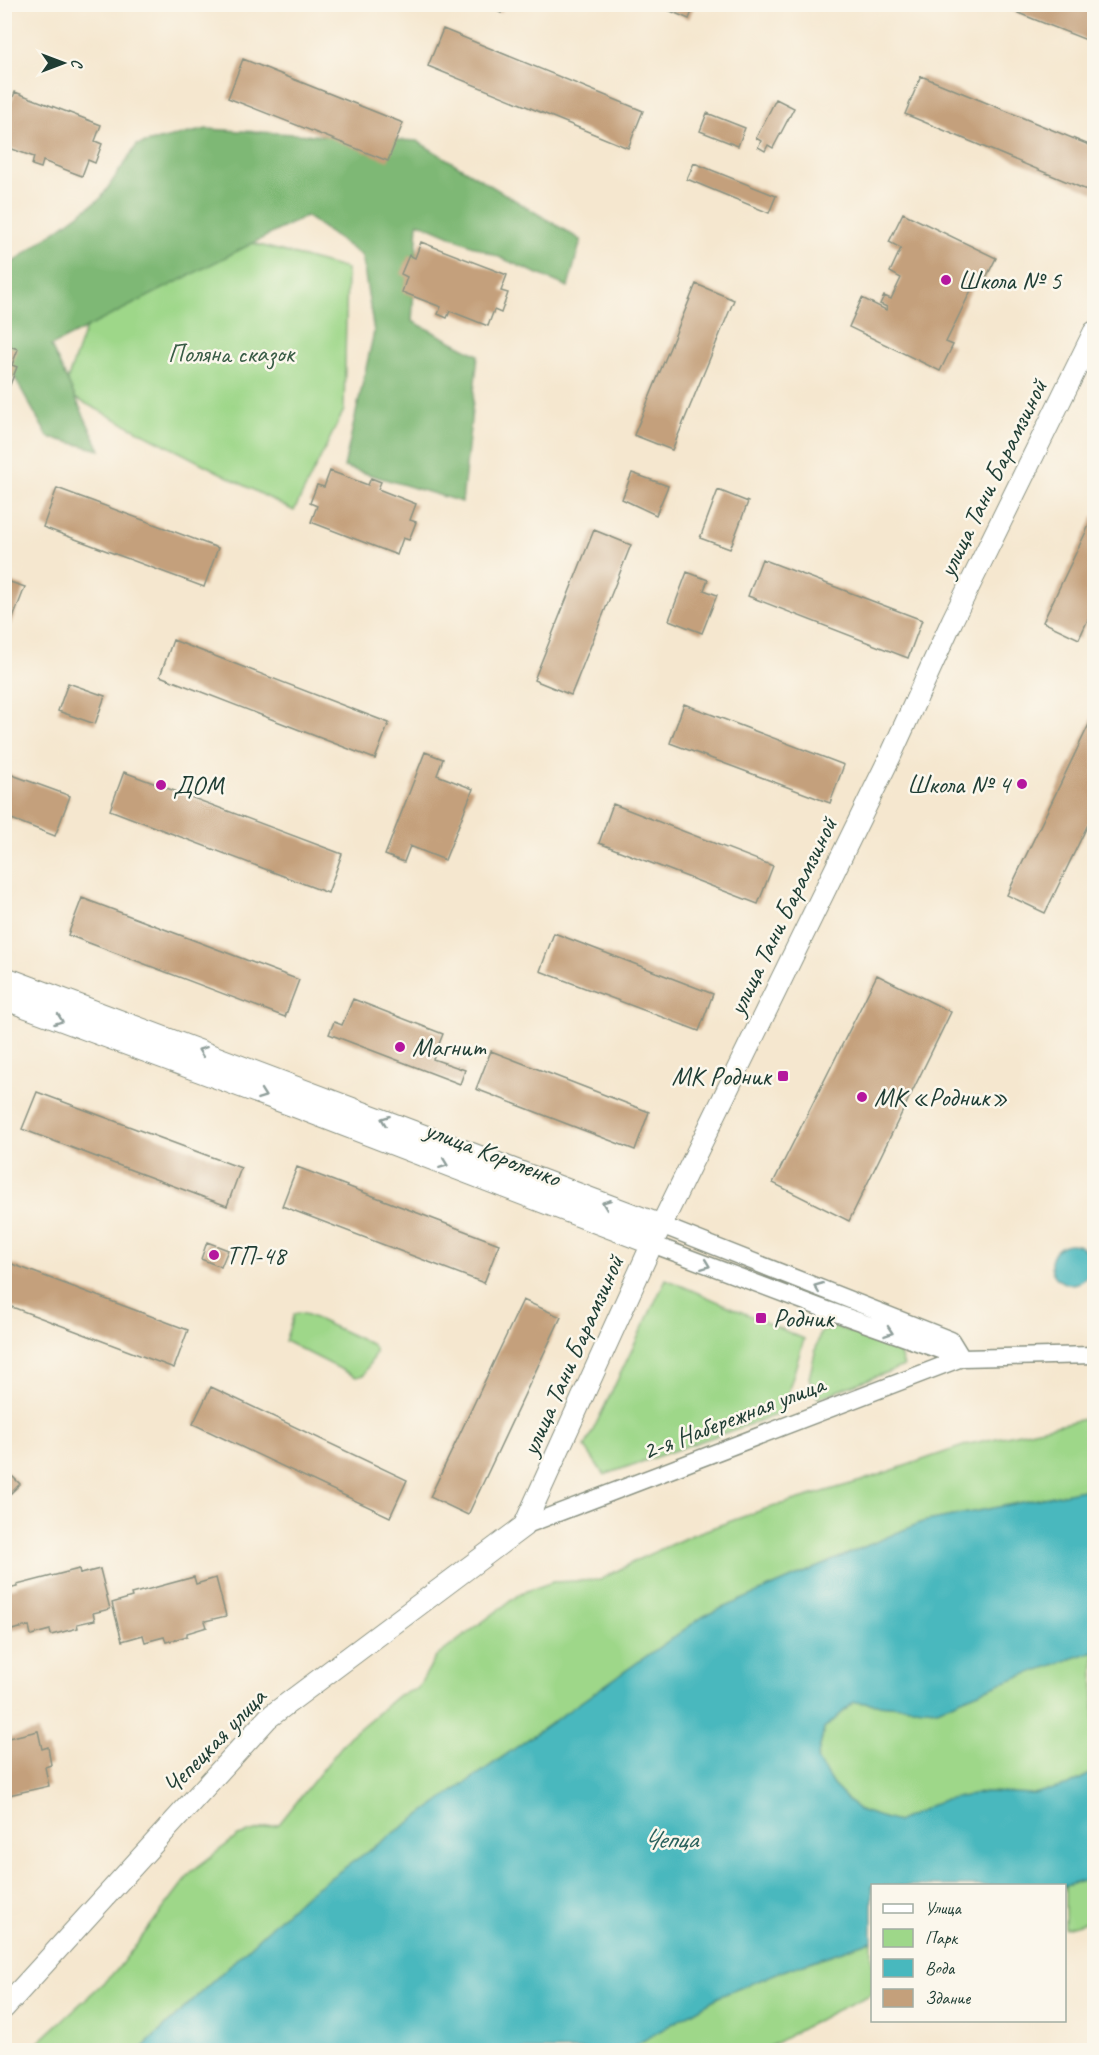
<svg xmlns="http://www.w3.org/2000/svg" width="1099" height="2055" font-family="Caveat,sans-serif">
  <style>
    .green { fill: #9ed789; stroke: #5e8a5e; stroke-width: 1.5 }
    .forest { fill: #7eb875; stroke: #4e7a54; stroke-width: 1.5 }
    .water { fill: #48b8be; stroke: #347a79; stroke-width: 1.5 }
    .building { fill: #c4a07b }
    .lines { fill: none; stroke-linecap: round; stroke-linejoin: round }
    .minor-casing { stroke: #8a9282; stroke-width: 19 }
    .tertiary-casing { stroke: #8a9282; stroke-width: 23 }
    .minor { stroke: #fff; stroke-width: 16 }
    .tertiary { stroke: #fff; stroke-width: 21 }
    .oneway { stroke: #8f9e9a }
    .poi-dot { fill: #b5179e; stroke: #fbf7ec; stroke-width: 2 }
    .labels { text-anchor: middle; stroke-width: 5; stroke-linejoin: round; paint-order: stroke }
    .poi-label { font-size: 26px; fill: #1f3d34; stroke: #fbf7ec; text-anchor: start }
    .park-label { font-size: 26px; fill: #385c45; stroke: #fbf7ec }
    .street-label { font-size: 26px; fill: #1f3d34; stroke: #fbf7ec }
    .water-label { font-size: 27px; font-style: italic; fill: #2b625d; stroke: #fbf7ec }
  </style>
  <rect width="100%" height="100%" fill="#fbf7ec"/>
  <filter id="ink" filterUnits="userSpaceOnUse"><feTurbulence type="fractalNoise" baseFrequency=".0167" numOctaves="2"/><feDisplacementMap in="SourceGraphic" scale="12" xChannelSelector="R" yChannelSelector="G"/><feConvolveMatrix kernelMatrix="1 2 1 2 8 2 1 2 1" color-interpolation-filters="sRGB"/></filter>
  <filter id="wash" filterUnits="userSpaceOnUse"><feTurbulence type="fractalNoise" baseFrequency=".008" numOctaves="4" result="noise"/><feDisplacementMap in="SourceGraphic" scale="24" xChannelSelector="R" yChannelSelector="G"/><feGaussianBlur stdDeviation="1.35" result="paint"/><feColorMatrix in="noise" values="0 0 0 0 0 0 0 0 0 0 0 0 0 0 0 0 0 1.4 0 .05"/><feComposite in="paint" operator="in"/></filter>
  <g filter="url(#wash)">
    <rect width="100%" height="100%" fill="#f5e7cf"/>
    <path class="green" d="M 128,209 L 347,269 L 344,410 L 294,511 L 63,392 Z
      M 666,1279 L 804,1339 L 782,1413 L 604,1475 L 585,1447 Z
      M 299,1313 L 308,1315 L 371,1344 L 375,1348 L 375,1353 L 364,1375 L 356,1377 L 285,1341 L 294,1314 Z
      M 837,1327 L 898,1348 L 904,1366 L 818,1398 L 809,1378 L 820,1332 Z
      M 1094,1417 L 1094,1488 L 922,1522 L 704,1616 L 300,1899 L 140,2050 L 30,2050 L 116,1971 L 192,1871 L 238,1836 L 279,1824 L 349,1737 L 399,1695 L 417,1689 L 436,1657 L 521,1593 L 553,1582 L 600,1580 L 637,1560 L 692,1535 L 765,1509 L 861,1481 L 969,1444 Z
      M 1094,1651 L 1094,1772 L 1069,1785 L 1033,1794 L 986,1792 L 941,1801 L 897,1822 L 858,1810 L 833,1785 L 817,1760 L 824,1729 L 854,1702 L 937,1709 L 1001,1683 Z
      M 1094,1878 L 1094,1920 L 1065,1928 L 1065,1886 Z
      M 872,1941 L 872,1994 L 829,2014 L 763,2050 L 627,2050 L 720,1996 L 777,1973 Z"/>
    <path class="forest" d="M 207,129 L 417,141 L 581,240 L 568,287 L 418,222 L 412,321 L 478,355 L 462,502 L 344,467 L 374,332 L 362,256 L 306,216 L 51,346 L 100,450 L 48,437 L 5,360 L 4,269 L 101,198 L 137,145 Z"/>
    <path class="water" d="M1051 1264a20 20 0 1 1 40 0a20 20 0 1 1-40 0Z
      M 1094,1488 L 1094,1651 L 1001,1683 L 937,1709 L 854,1702 L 824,1729 L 817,1759 L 833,1785 L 858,1810 L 897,1822 L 940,1801 L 986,1792 L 1033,1794 L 1069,1785 L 1094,1772 L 1094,1878 L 1065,1886 L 872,1886 L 872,1941 L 777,1973 L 720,1996 L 627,2050 L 140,2050 L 300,1899 L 704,1616 L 922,1522 Z"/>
    <g id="blocks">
      <path class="building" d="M 482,4 L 504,4 L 501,13 Z
        M 654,4 L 695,4 L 689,19 Z
        M 998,4 L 1094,4 L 1094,43 L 998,5 Z
        M 443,29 L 643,111 L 628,148 L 428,66 Z
        M 243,59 L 403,123 L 388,161 L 228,98 Z
        M 921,76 L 1094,147 L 1094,193 L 905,114 Z
        M 15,92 L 101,125 L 95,141 L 102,144 L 95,163 L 88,160 L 82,176 L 43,161 L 41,168 L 32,165 L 34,157 L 4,146 L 4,106 L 9,108 Z
        M 776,99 L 794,108 L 773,148 L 768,145 L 765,151 L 758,147 L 761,141 L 756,138 Z
        M 707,113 L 745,128 L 738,146 L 700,131 Z
        M 694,163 L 776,196 L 769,213 L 687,179 Z
        M 903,213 L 996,258 L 983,284 L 976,280 L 946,342 L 953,345 L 940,371 L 849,327 L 862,298 L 886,310 L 887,307 L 880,304 L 884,296 L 891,299 L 901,278 L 890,272 L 901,248 L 889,242 Z
        M 421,242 L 507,275 L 501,291 L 508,293 L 501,313 L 494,310 L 488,326 L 450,311 L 447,318 L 438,314 L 441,307 L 402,292 L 407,277 L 401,274 L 409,255 L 415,258 Z
        M 696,284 L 734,300 L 672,450 L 634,435 Z
        M 4,344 L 18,349 L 12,365 L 17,367 L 10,385 L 4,383 Z
        M 330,471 L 368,485 L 371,478 L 381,482 L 378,489 L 416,504 L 410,520 L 416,522 L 409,540 L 403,538 L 397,555 L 311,522 L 317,506 L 310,503 L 317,485 L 324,487 Z
        M 632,473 L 668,486 L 656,515 L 622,499 Z
        M 57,488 L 218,548 L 204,587 L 43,527 Z
        M 718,490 L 748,502 L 730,549 L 700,538 Z
        M 1094,515 L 1094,606 L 1079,639 L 1043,622 Z
        M 594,530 L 631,545 L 571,695 L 534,680 Z
        M 762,559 L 922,620 L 908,658 L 748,596 Z
        M 687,572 L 708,580 L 704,590 L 717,595 L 702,633 L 669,620 Z
        M 4,580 L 25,587 L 10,626 L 4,624 Z
        M 173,640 L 389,723 L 375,759 L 160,676 Z
        M 68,683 L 105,696 L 95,724 L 58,711 Z
        M 684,704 L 844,765 L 830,803 L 670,743 Z
        M 1094,714 L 1094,812 L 1045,913 L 1007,895 Z
        M 425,752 L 443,759 L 437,775 L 473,789 L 445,860 L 410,846 L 404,862 L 385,855 Z
        M 4,772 L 70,796 L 55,836 L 4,816 Z
        M 124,772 L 342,854 L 328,893 L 110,810 Z
        M 613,804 L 773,866 L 758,904 L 599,843 Z
        M 82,898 L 299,980 L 285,1017 L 68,935 Z
        M 554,933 L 713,994 L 699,1031 L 540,971 Z
        M 877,975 L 951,1012 L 849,1221 L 773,1183 Z
        M 353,999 L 443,1034 L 433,1059 L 465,1070 L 460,1084 L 329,1034 L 334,1022 L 342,1025 Z
        M 491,1051 L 649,1112 L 635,1150 L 476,1089 Z
        M 37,1092 L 241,1168 L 227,1206 L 22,1129 Z
        M 297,1167 L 499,1244 L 484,1283 L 282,1206 Z
        M 207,1242 L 228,1250 L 221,1267 L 201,1259 Z
        M 4,1261 L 188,1330 L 174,1368 L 4,1304 Z
        M 523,1300 L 561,1317 L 468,1515 L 430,1497 Z
        M 211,1387 L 407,1480 L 390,1517 L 193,1424 Z
        M 6,1470 L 20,1484 L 4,1500 L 4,1471 Z
        M 79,1569 L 80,1574 L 100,1569 L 110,1609 L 93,1613 L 95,1620 L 77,1624 L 78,1628 L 51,1635 L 50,1630 L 31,1635 L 29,1626 L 7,1631 L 4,1623 L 4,1590 L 17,1587 L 17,1585 Z
        M 194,1577 L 196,1584 L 216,1578 L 226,1616 L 205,1621 L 207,1627 L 187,1633 L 187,1636 L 166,1642 L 164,1637 L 145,1642 L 143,1635 L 122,1641 L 112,1603 L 132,1597 L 131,1594 Z
        M 38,1731 L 42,1749 L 48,1747 L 51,1765 L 45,1767 L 49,1786 L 4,1796 L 4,1739 Z"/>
    </g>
  </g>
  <g filter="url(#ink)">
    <use href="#blocks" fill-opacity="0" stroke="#8a9282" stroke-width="1.5"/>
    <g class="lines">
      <g class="minor-casing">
        <path id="minor" d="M 661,1225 L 951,1340 L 962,1358
          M 652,1244 L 819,1307 L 962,1358
          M 524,1526 L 962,1358 L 1094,1355"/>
      </g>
      <g class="tertiary-casing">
        <path id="tertiary" d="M 4,977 L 661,1225
          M 4,999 L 296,1107 L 652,1244
          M 4,2008 L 268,1718 L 524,1526 L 652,1244 L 890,757 L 952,621 L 1094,332"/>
      </g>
      <use href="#minor" class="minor"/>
      <use href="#tertiary" class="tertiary"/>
    </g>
    <defs><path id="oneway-chevron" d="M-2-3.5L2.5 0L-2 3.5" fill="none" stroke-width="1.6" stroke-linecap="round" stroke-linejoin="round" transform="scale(1.5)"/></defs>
    <g class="oneway">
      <use href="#oneway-chevron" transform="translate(59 1020) rotate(20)"/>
      <use href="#oneway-chevron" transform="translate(202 1051) rotate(-159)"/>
      <use href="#oneway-chevron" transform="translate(262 1095) rotate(20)"/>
      <use href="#oneway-chevron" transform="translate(385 1120) rotate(-159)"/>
      <use href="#oneway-chevron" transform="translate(444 1164) rotate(21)"/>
      <use href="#oneway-chevron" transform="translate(606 1204) rotate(-159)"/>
      <use href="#oneway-chevron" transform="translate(706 1265) rotate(21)"/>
      <use href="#oneway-chevron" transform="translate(818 1287) rotate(-158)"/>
      <use href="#oneway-chevron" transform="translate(889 1332) rotate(19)"/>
    </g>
  </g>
  <g class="poi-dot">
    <circle cx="946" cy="280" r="6"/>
    <circle cx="1022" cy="784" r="6"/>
    <circle cx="161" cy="785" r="6"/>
    <circle cx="400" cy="1047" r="6"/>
    <rect x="777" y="1070" width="12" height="12" rx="3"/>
    <circle cx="862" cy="1097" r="6"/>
    <circle cx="214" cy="1255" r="6"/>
    <rect x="755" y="1312" width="12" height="12" rx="3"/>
  </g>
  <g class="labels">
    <g class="poi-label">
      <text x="958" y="289">Школа № 5</text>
      <text x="1010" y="793" text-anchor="end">Школа № 4</text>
      <text x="173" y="794">ДОМ</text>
      <text x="412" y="1056">Магнит</text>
      <text x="771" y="1085" text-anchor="end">МК Родник</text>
      <text x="874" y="1106">МК «Родник»</text>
      <text x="226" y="1264">ТП-48</text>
      <text x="773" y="1327">Родник</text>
    </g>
    <g class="park-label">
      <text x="231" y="362">Поляна сказок</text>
    </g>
    <g class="street-label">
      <text transform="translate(992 478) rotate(-64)" y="9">улица Тани Барамзиной</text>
      <text transform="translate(782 916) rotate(-64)" y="9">улица Тани Барамзиной</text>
      <text transform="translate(493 1153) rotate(21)" y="9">улица Короленко</text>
      <text transform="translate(572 1355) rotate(-66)" y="9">улица Тани Барамзиной</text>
      <text transform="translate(733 1417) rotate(-21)" y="9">2-я Набережная улица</text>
      <text transform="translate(214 1741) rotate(-46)" y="9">Чепецкая улица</text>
    </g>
    <g class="water-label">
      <text x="670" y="1848">Чепца</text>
    </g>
  </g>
  <rect width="1099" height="2055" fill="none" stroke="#fbf7ec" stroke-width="24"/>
  <rect x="871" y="1884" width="195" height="138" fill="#fbf7ec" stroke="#a3ada2" stroke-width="1.5"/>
  <rect x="883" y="1904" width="30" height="9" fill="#ffffff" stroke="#a3ada2" stroke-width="1.5"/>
  <text x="925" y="1914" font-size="18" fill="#1f3d34">Улица</text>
  <rect x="883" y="1929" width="30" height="18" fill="#9ed789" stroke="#a3ada2" stroke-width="1.5"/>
  <text x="925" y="1944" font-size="18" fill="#1f3d34">Парк</text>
  <rect x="883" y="1959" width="30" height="18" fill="#48b8be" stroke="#a3ada2" stroke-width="1.5"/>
  <text x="925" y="1974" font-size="18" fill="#1f3d34">Вода</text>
  <rect x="883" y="1989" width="30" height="18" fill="#c4a07b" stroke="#a3ada2" stroke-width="1.5"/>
  <text x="925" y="2004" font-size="18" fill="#1f3d34">Здание</text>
  <g transform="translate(63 63) rotate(90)" stroke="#fbf7ec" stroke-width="4.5" paint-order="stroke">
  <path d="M0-4.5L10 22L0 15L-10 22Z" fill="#1f3d34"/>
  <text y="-9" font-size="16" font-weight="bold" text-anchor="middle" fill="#1f3d34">С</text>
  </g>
</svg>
